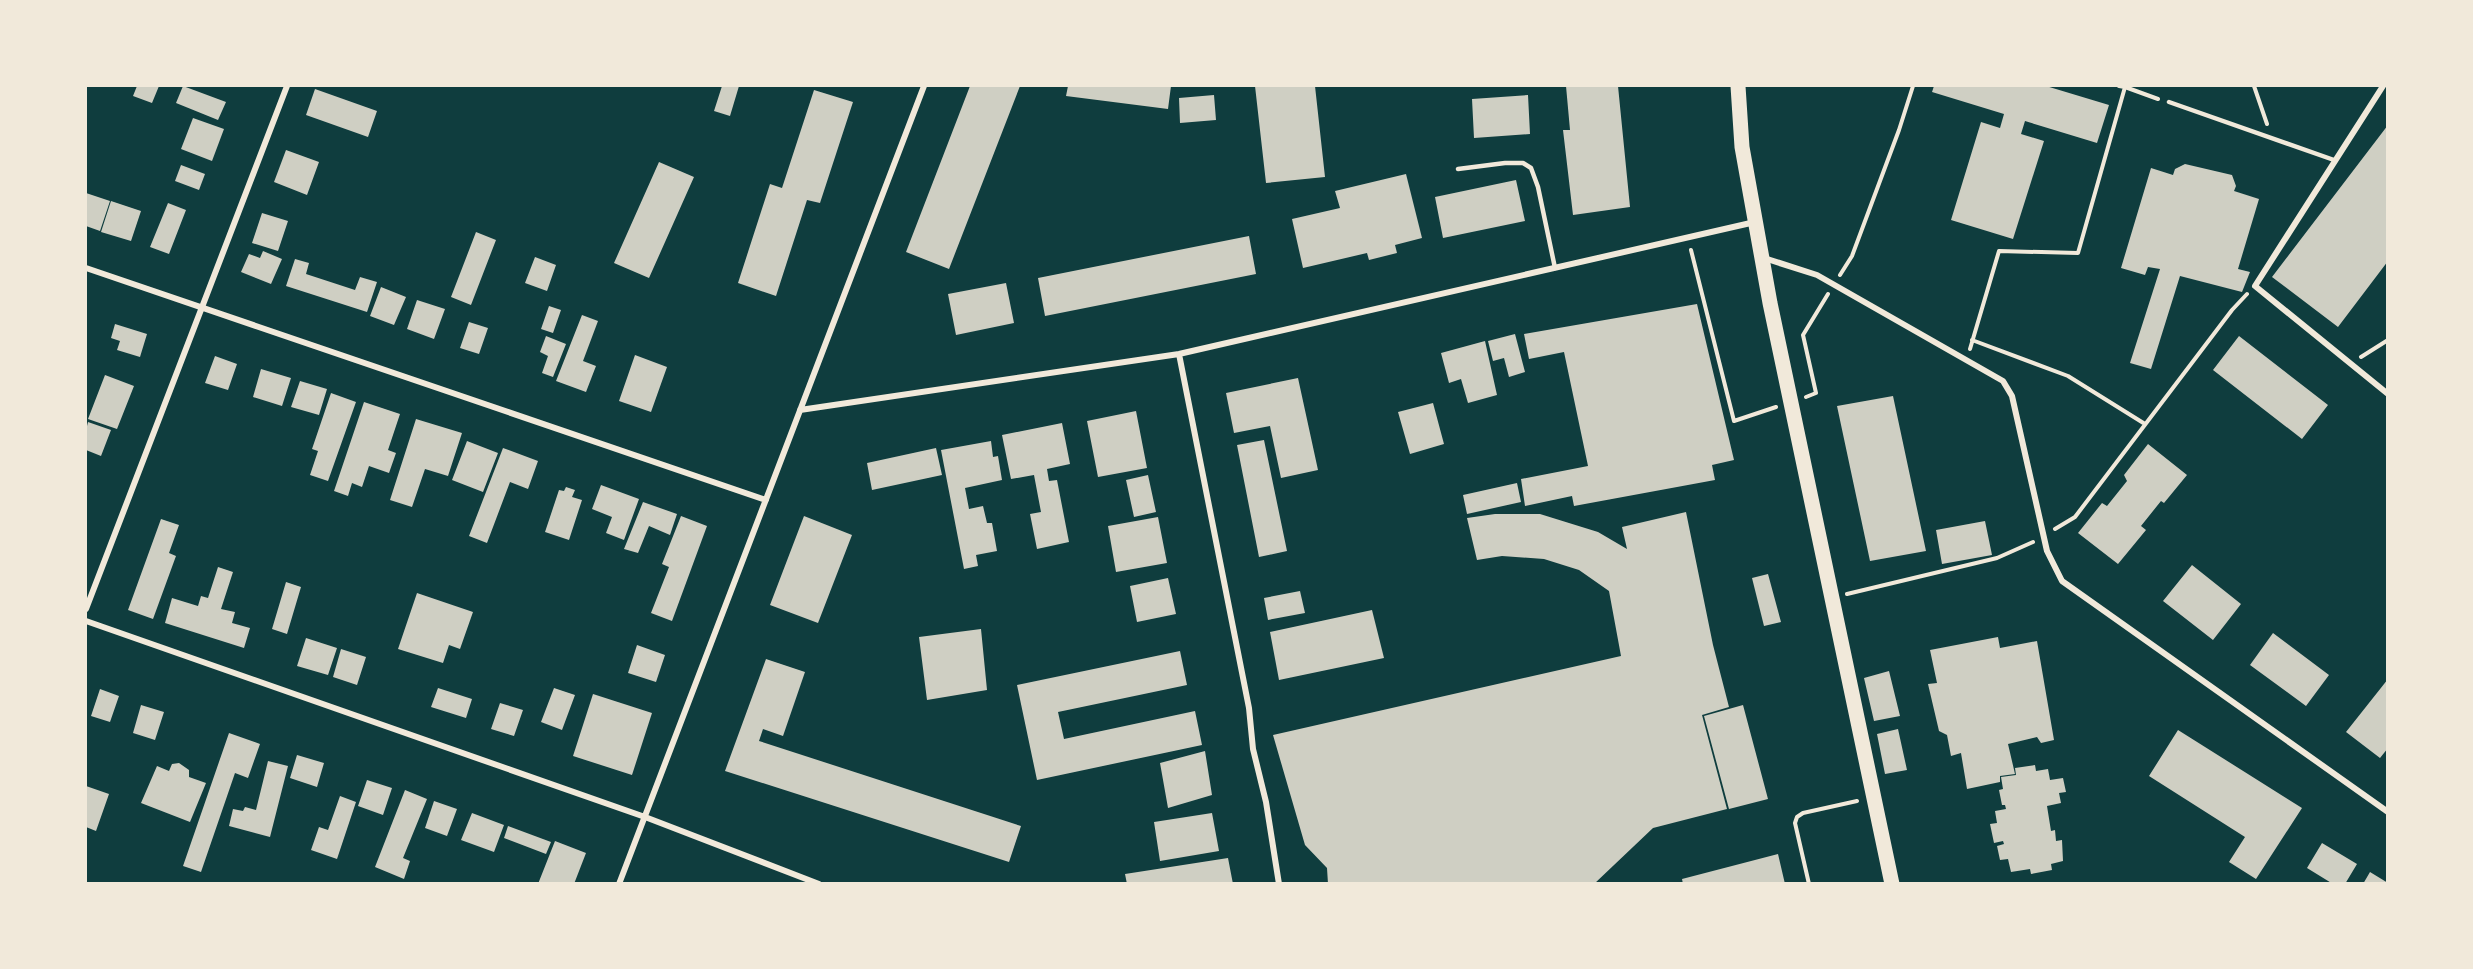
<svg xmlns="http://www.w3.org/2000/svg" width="2473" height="969" font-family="'PT Sans',sans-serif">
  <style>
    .building { fill: #cfcfc3 }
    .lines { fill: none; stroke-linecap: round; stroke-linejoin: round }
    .path { stroke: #f1e9da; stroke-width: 4 }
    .service { stroke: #f1e9da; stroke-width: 4.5 }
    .minor { stroke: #f1e9da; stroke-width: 6 }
    .primary { stroke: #f1e9da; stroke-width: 15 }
  </style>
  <rect width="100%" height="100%" fill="#0f3d3e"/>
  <path class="building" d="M 137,86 L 159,86 L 152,103 L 133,96 Z
    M 183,86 L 226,102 L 218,120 L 176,103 Z
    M 722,86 L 739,86 L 730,116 L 714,111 Z
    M 970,86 L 1020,86 L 949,269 L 906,252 Z
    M 1068,86 L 1171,86 L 1168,109 L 1066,96 Z
    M 1255,86 L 1315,86 L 1325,177 L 1266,183 Z
    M 1566,86 L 1618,86 L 1630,207 L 1573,215 L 1563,130 L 1570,130 Z
    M 1934,86 L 2046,86 L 2109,105 L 2097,143 L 2025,121 L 2021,134 L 2044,141 L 2013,239 L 1951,220 L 1981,122 L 2000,128 L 2004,114 L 1932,92 Z
    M 315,89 L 377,111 L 368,137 L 306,115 Z
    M 814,90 L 853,102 L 820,203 L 807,200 L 776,296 L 738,283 L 770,184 L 782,188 Z
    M 1214,95 L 1216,120 L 1180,123 L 1179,98 Z
    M 1528,95 L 1530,134 L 1474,138 L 1472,99 Z
    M 193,118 L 224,129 L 212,161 L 181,149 Z
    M 2388,125 L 2388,261 L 2338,327 L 2272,277 Z
    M 286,150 L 319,162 L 307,195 L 274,182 Z
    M 659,162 L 694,177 L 649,278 L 614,263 Z
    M 2185,164 L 2232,175 L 2236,186 L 2234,191 L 2259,199 L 2238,269 L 2250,272 L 2242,292 L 2180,276 L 2151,369 L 2130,363 L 2160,269 L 2148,267 L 2145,275 L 2121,268 L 2151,168 L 2173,175 L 2175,169 Z
    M 181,165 L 205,174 L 199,190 L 175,181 Z
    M 1406,174 L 1422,238 L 1395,245 L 1397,253 L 1369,260 L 1367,253 L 1303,268 L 1292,219 L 1340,208 L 1335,191 Z
    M 1516,180 L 1525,221 L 1443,238 L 1435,197 Z
    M 86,193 L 110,201 L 100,231 L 86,226 Z
    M 111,201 L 141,211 L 131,241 L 101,232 Z
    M 168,203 L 186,210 L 169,254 L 150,247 Z
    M 262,213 L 288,221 L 278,251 L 252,243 Z
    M 476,232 L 496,240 L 471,305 L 451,297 Z
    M 1249,236 L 1256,274 L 1045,316 L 1038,278 Z
    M 263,251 L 282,259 L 271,284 L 241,272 L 249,254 L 260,258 Z
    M 535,257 L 556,265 L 547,291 L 525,283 Z
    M 295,259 L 309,263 L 306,274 L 355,290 L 360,277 L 377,282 L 367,312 L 286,286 Z
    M 1006,283 L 1014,323 L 956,335 L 948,294 Z
    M 381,287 L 406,297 L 394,325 L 370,316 Z
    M 417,300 L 445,309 L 434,339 L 407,329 Z
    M 1697,304 L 1734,460 L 1712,465 L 1715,480 L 1574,506 L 1572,496 L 1525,506 L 1521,479 L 1588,466 L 1564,352 L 1529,359 L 1524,334 Z
    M 549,306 L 561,310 L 553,333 L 541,329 Z
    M 582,315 L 598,321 L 583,361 L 596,366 L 586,392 L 556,381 Z
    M 469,322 L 488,328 L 479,354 L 460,348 Z
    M 115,324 L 147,334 L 140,357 L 117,350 L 120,341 L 111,338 Z
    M 1515,334 L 1525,372 L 1509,377 L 1504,358 L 1493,361 L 1488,341 Z
    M 546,336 L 566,344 L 553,377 L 542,373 L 548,356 L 540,352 Z
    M 2239,336 L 2328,405 L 2302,439 L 2213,370 Z
    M 1485,341 L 1497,395 L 1468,403 L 1461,379 L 1449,383 L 1441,353 Z
    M 635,355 L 667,367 L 651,412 L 619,401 Z
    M 215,356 L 237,364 L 228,390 L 205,383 Z
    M 261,369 L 291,378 L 282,406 L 253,397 Z
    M 105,375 L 134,386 L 117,429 L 88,419 Z
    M 1298,378 L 1318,470 L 1281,478 L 1270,426 L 1234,433 L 1226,393 Z
    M 300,381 L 327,389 L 319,415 L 291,407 Z
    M 331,393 L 356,402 L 328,481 L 310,475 L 318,451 L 312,449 Z
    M 1893,396 L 1926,551 L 1870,561 L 1837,406 Z
    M 364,402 L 400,414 L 388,450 L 396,453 L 389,473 L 369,466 L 362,487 L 352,483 L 348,496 L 334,491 Z
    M 1433,403 L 1444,444 L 1410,454 L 1398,412 Z
    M 1136,411 L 1147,468 L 1098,477 L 1087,421 Z
    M 416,419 L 462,433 L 448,476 L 425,469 L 412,507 L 390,500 Z
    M 88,422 L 111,430 L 101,456 L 86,450 L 86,430 Z
    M 1062,423 L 1070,464 L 1047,469 L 1049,481 L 1057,480 L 1069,542 L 1037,549 L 1030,514 L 1041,512 L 1034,475 L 1011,479 L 1002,435 Z
    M 1264,440 L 1287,551 L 1259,557 L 1237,445 Z
    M 467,441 L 498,453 L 483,492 L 452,480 Z
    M 991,441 L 993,457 L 998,456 L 1002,480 L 965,488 L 969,509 L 983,506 L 987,523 L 992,523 L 997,551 L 976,555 L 978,566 L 964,569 L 941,450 Z
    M 2148,444 L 2187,475 L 2164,503 L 2161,501 L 2141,526 L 2146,530 L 2118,564 L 2078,533 L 2102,503 L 2107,506 L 2127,481 L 2124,475 Z
    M 503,448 L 538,461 L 528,489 L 510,482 L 487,543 L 469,536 Z
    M 936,448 L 942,475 L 872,490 L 867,463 Z
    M 1148,475 L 1156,512 L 1134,517 L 1126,480 Z
    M 1517,483 L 1521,502 L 1467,514 L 1463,495 Z
    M 601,485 L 639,499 L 624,540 L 606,533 L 612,517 L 592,509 Z
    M 566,487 L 575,490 L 572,497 L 582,500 L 569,540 L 545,532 L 559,490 L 564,491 Z
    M 643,502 L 677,514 L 670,535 L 649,526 L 638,553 L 624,549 Z
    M 1686,512 L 1713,645 L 1729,707 L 1702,715 L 1727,809 L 1653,828 L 1594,884 L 1328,884 L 1327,868 L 1305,845 L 1273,735 L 1621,656 L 1609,591 L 1579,570 L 1544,559 L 1502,556 L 1477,560 L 1467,518 L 1495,514 L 1540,514 L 1598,532 L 1627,549 L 1622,527 Z
    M 681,516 L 707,526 L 672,621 L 651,613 L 669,567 L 662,564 Z
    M 804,516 L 852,535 L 818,623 L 770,605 Z
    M 1158,517 L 1167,563 L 1116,572 L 1108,526 Z
    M 161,519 L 179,525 L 169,553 L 176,556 L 153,619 L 128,610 Z
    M 1985,521 L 1992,555 L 1942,564 L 1936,530 Z
    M 2192,565 L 2241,604 L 2213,640 L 2163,601 Z
    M 218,567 L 233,572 L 221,609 L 235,612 L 232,623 L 250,628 L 244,648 L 165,623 L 172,598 L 198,606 L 201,596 L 208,598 Z
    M 1768,574 L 1781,622 L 1764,626 L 1752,578 Z
    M 1168,578 L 1176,614 L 1137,622 L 1130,586 Z
    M 286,582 L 301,587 L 287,634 L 272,629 Z
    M 1300,591 L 1305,613 L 1268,620 L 1264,598 Z
    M 417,593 L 473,612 L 460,649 L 449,645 L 443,663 L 398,649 Z
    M 1372,610 L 1384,658 L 1279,680 L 1270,632 Z
    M 981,629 L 987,690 L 927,700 L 919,637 Z
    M 2273,633 L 2329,675 L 2306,706 L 2250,665 Z
    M 1998,637 L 2000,648 L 2037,641 L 2054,740 L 2041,743 L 2037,737 L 2008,744 L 2015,774 L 2000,776 L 2000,782 L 1967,789 L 1961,753 L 1951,756 L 1947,735 L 1939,731 L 1928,684 L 1937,683 L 1930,650 Z
    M 306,638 L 337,648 L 328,675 L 297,666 Z
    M 637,645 L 665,655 L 656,682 L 628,673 Z
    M 341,649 L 366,657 L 357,685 L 333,677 Z
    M 1180,651 L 1187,685 L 1058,712 L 1064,739 L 1195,711 L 1202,745 L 1037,780 L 1017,685 Z
    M 766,659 L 805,672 L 783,736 L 763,729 L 759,741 L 1021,826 L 1009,862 L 725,771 Z
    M 1889,671 L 1900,716 L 1874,721 L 1864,678 Z
    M 2388,679 L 2388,748 L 2380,758 L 2346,732 Z
    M 438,688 L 472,699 L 466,718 L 431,707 Z
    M 554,688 L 575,695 L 562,730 L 541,722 Z
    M 100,689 L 119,696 L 110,722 L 91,716 Z
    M 593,694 L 652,713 L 632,775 L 573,756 Z
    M 500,703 L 523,710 L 514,736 L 491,729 Z
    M 141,705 L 164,712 L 155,740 L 133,733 Z
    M 1743,705 L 1768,799 L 1729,809 L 1704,716 Z
    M 1898,729 L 1907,770 L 1885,774 L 1877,734 Z
    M 2178,730 L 2302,808 L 2256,879 L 2229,862 L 2245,837 L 2149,776 Z
    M 229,733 L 260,744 L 248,778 L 235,773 L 201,872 L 183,866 Z
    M 1205,751 L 1212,795 L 1168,808 L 1160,763 Z
    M 297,755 L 324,763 L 317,787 L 290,778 Z
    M 268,761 L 288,766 L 270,837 L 229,826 L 233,809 L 243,811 L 245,807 L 256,810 Z
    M 179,763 L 189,770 L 189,777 L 206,783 L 190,822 L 141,803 L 157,766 L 169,771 L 172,764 Z
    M 2035,765 L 2036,771 L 2048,769 L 2050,780 L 2063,778 L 2066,792 L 2059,793 L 2061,803 L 2047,806 L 2051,831 L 2055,830 L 2056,841 L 2062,840 L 2063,861 L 2051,864 L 2052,870 L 2031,874 L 2030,869 L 2011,872 L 2008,859 L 2000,860 L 1997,846 L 2004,844 L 2003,841 L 1994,843 L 1990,824 L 1997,823 L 1995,811 L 2006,809 L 2005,805 L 2002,805 L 1999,790 L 2003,789 L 2001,777 L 2016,775 L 2015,768 Z
    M 367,780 L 392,788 L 383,815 L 358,806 Z
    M 86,786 L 109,794 L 96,831 L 86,827 Z
    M 405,790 L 427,799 L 403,858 L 410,861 L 404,879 L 375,867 Z
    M 340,796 L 356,802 L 337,859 L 311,850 L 319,827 L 328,830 Z
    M 434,801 L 457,809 L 447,836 L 425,828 Z
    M 472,813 L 504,825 L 494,852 L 461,840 Z
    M 1212,813 L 1219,851 L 1160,861 L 1154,822 Z
    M 508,826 L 551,842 L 546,854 L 504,838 Z
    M 555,841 L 586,853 L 574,884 L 538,884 Z
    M 2322,843 L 2357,864 L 2345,884 L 2333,884 L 2307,868 Z
    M 1778,854 L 1785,884 L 1683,884 L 1682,879 Z
    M 1228,858 L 1233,884 L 1127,884 L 1125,874 Z
    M 2370,872 L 2388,883 L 2388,884 L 2363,884 Z"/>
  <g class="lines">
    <path class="path" d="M 2254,86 L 2267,124
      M 2125,87 L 2158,99
      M 1691,250 L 1734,421 L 1776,407
      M 1840,275 L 1852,256 L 1899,130 L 1913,86
      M 1972,340 L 2068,376 L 2145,424
      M 1970,349 L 1999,251 L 2078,253 L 2125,87 L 2119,86
      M 2361,357 L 2388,340
      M 1806,397 L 1816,393 L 1803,335 L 1828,294
      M 2055,529 L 2075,517 L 2232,310 L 2247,294
      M 1847,594 L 1997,558 L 2033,542
      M 1809,884 L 1795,823 L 1797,817 L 1803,813 L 1857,801"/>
    <path class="service" d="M 2169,102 L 2334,160
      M 1458,169 L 1505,163 L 1523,163 L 1531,168 L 1538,187 L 1555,268"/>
    <path class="minor" d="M 2383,86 L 2255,286 L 2388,394
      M 1764,258 L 1817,275 L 2003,381 L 2012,396 L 2047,551 L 2062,581 L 2388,812
      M 86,268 L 766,500
      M 1179,354 L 1249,708 L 1253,749 L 1266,802 L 1279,884
      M 800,410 L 1179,354 L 1755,222
      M 86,609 L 287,86
      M 86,621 L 645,817 L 819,884
      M 619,884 L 924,86"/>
    <path class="primary" d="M 1738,86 L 1742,147 L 1770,303 L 1892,884"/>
  </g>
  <rect width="2473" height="969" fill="none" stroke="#f1e9da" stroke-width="174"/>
</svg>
